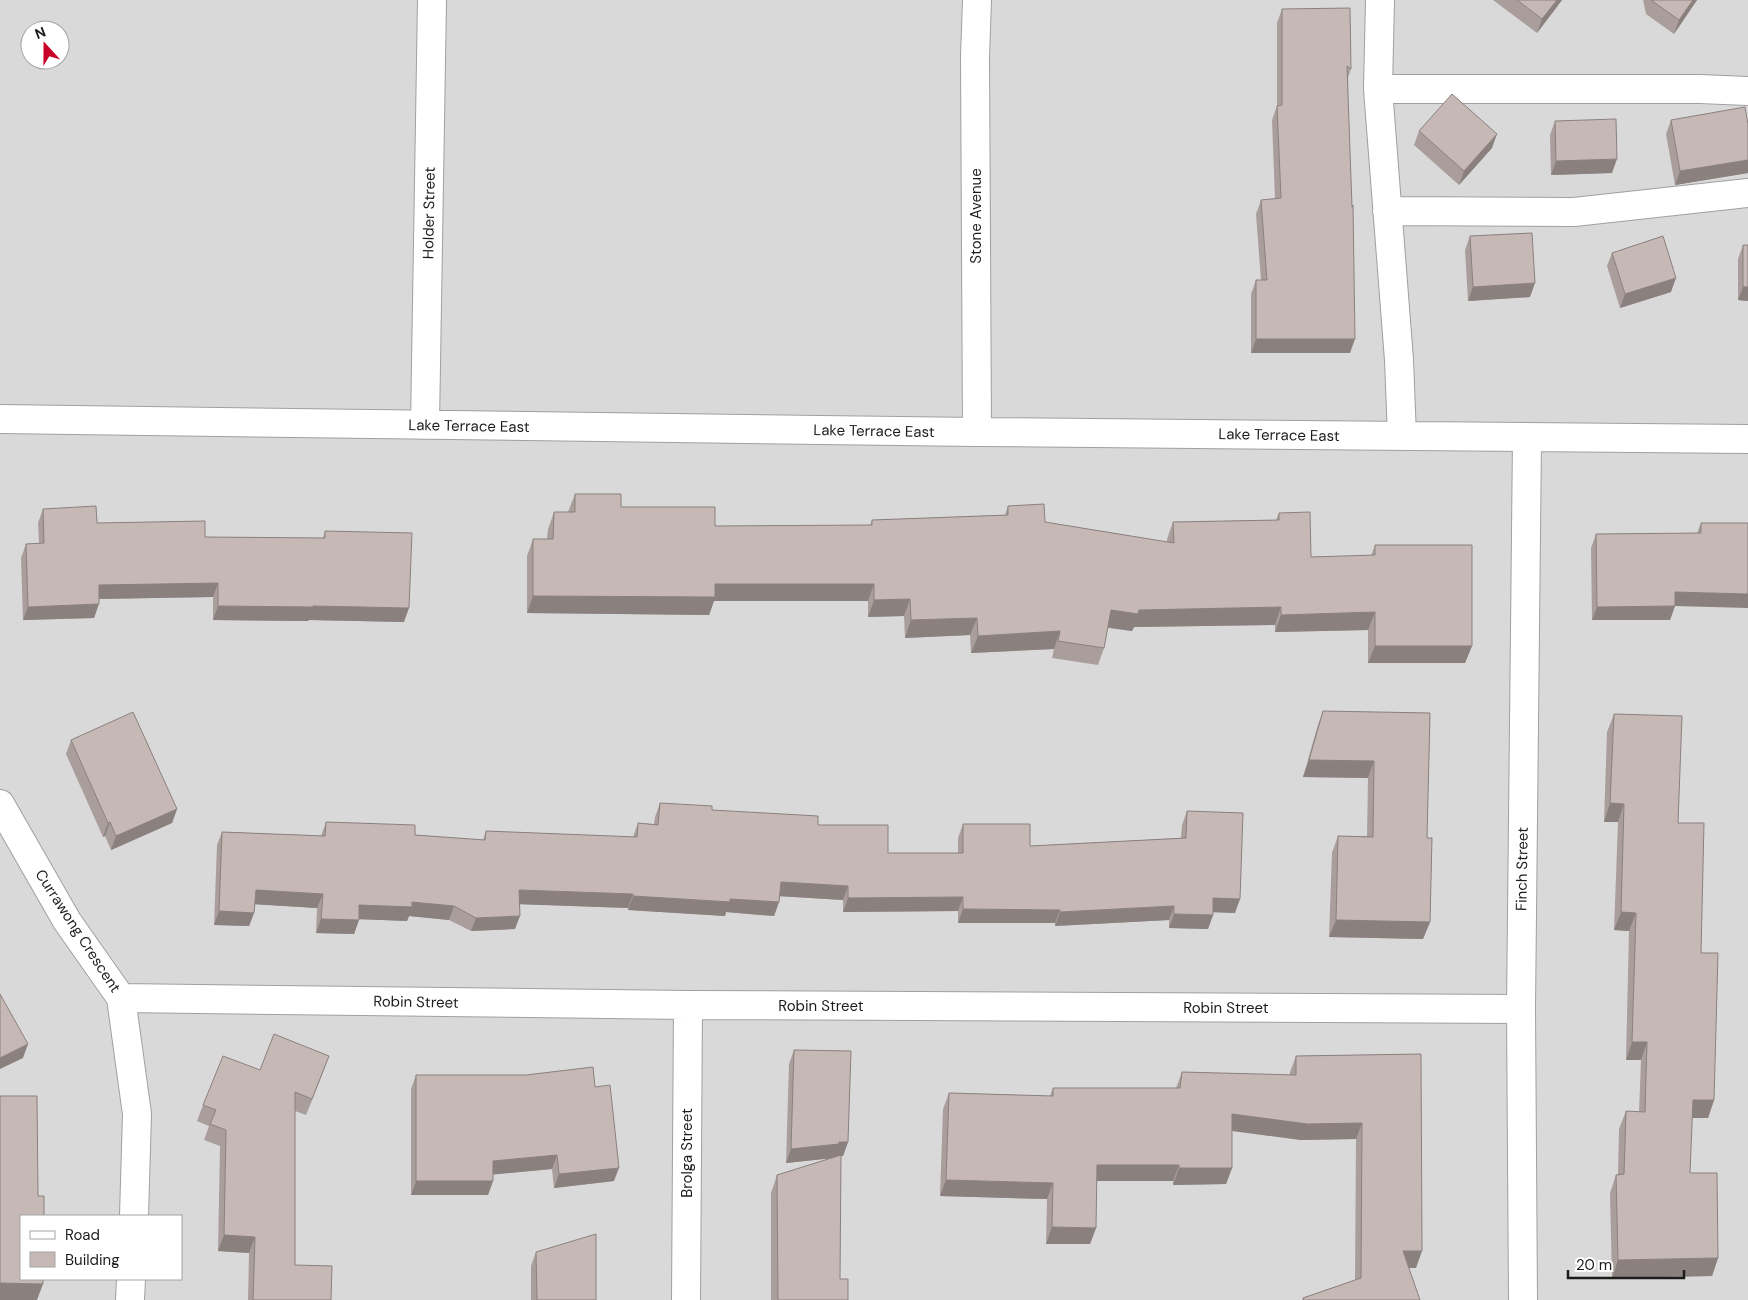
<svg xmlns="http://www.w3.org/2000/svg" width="1748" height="1300" font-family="'DM Sans',sans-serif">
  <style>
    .residential { fill: #dad9d9; fill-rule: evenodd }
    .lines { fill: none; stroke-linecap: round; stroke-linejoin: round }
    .minor-casing { stroke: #a0a0a0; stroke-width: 30 }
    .minor { stroke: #fff; stroke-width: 28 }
    .wall { fill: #a99e9c }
    .shaded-wall { fill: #8a817f }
    .building { fill: #c5b8b5; stroke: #8a817f }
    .labels { text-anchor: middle; stroke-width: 4.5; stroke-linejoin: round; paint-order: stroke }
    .street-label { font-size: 15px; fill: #1c1c1c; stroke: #fff }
  </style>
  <rect width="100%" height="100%" fill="#eee7e1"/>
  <path class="residential" d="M 0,0 L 1748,0 L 1748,1300 L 0,1300 ZM 30,30 L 60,30 L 60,60 L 30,60 ZM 21,1216 L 181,1216 L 181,1279 L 21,1279 Z"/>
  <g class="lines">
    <g class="minor-casing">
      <path id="minor" d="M 977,0 L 975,57 L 977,432
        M 1380,0 L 1378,89 L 1700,89 L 1748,91
        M 1378,89 L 1399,360 L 1402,436
        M 1387,211 L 1574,212 L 1748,193
        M 0,419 L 977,432 L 1748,439
        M 425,425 L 432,0
        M 0,804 L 67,921 L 121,998 L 137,1114 L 134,1216
        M 121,998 L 688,1005 L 1521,1009
        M 130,1300 L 131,1279
        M 686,1300 L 688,1005
        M 1523,1300 L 1521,1009 L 1527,438"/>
    </g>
    <use href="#minor" class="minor"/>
  </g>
  <path class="wall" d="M 1493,0 L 1562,0 L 1537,33 Z
    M 1643,0 L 1697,0 L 1674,34 L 1646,14 Z
    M 1282,9 L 1351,69 L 1348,78 L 1350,353 L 1251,353 L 1251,294 L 1256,280 L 1261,280 L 1256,214 L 1261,200 L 1275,199 L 1272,120 L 1277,106 L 1277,23 Z
    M 1671,120 L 1748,124 L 1748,173 L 1675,185 L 1666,134 Z
    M 1555,121 L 1612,173 L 1551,175 L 1550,135 Z
    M 1419,131 L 1492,148 L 1459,185 L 1414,145 Z
    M 1470,236 L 1530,297 L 1468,301 L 1465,250 Z
    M 1743,245 L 1748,245 L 1748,301 L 1738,300 L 1738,259 Z
    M 1612,253 L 1671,292 L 1620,308 L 1607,266 Z
    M 575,494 L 621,507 L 715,526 L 870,525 L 872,520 L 1005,515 L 1008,506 L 1045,522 L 1167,542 L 1167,539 L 1173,522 L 1276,520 L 1279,513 L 1311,557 L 1371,556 L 1375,545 L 1472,646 L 1465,663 L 1368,663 L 1368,630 L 1275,632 L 1275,625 L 1134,627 L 1132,631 L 1108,628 L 1104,648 L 1098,665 L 1052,658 L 1054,649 L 971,653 L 970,635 L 905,638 L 904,616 L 868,617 L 868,601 L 714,601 L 709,615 L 527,613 L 527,556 L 533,539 L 547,539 L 548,529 L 554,512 L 568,512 Z
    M 43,509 L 97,523 L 205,537 L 323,538 L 325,531 L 404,622 L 309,620 L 308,621 L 213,620 L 213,597 L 99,599 L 94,618 L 23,620 L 21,558 L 26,544 L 39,543 L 38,523 Z
    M 1701,523 L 1748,523 L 1675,606 L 1670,620 L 1592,620 L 1591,548 L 1596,534 L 1697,533 Z
    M 1323,711 L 1430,713 L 1427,838 L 1430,922 L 1423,939 L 1329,937 L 1332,853 L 1338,836 L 1367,836 L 1368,778 L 1303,777 L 1317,728 Z
    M 1614,714 L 1678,823 L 1701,953 L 1714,1100 L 1708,1118 L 1692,1118 L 1690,1173 L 1718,1258 L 1712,1276 L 1612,1278 L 1610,1193 L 1616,1175 L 1618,1175 L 1619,1129 L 1626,1111 L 1639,1112 L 1641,1060 L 1626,1060 L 1629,931 L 1614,930 L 1618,822 L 1604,822 L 1607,732 Z
    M 71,740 L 177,809 L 172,823 L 111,850 L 105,836 L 103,837 L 66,754 Z
    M 660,803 L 818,825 L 888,853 L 958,853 L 958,838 L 963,824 L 1030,846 L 1181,838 L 1182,825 L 1187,811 L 1235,913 L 1213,912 L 1213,915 L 1208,929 L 1169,928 L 1169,920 L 1055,926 L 1055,923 L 958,923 L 958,911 L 843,912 L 843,900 L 780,896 L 779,902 L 774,916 L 726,912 L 725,916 L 628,910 L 628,908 L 520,904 L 515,929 L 471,931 L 449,920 L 409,916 L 407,921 L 359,919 L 354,934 L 316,933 L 317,908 L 255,904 L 254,913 L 249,926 L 214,925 L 217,845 L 222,832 L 321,836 L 326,822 L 415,835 L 483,840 L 486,831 L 633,837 L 638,823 L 654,824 L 655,817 Z
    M 794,1050 L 848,1142 L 843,1156 L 841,1156 L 840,1279 L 848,1300 L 771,1300 L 771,1193 L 777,1175 L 832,1158 L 786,1163 L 789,1064 Z
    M 1421,1054 L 1416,1268 L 1408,1268 L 1420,1300 L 1302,1300 L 1303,1298 L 1355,1280 L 1356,1139 L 1301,1140 L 1232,1131 L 1232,1168 L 1226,1184 L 1173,1185 L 1173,1181 L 1096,1181 L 1096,1228 L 1090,1244 L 1046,1244 L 1047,1199 L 940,1196 L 943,1109 L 949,1093 L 1050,1096 L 1053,1088 L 1176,1088 L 1182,1072 L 1290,1075 L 1290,1072 L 1296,1056 Z
    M 329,1056 L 306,1115 L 295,1111 L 295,1265 L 331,1300 L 248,1300 L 249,1253 L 218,1251 L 220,1146 L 204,1140 L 209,1126 L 197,1121 L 203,1105 L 260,1070 Z
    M 416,1075 L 595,1087 L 614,1181 L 554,1188 L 552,1169 L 493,1174 L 493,1181 L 488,1195 L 411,1195 L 411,1089 Z
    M 536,1252 L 596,1300 L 531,1300 L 531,1266 Z"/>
  <path class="shaded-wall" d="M 1557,0 L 1562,0 L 1537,33 L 1542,19 Z
    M 1693,0 L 1697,0 L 1674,34 L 1679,20 Z
    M 1497,134 L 1492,148 L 1459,185 L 1464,171 Z
    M 1617,159 L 1612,173 L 1551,175 L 1556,161 Z
    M 1748,160 L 1748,173 L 1675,185 L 1680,171 Z
    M 1676,278 L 1671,292 L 1620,308 L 1625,294 Z
    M 1535,283 L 1530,297 L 1468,301 L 1473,287 Z
    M 1743,287 L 1748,287 L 1748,301 L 1738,300 Z
    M 1256,339 L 1355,339 L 1350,353 L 1251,353 Z
    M 218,583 L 213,597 L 94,599 L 99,585 Z
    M 715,584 L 874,584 L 868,601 L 714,601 L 709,615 L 527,613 L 533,596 Z
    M 1675,592 L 1748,594 L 1748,608 L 1675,606 L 1670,620 L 1592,620 L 1597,607 Z
    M 910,599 L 904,616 L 868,617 L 874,600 Z
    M 99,604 L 94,618 L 23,620 L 28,607 Z
    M 218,606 L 313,606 L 409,608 L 404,622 L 309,620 L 308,621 L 213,620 Z
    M 1281,607 L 1275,625 L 1134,627 L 1132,631 L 1105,627 L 1111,610 Z
    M 1375,612 L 1368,630 L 1275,632 L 1281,615 Z
    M 977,618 L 970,635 L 905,638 L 911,620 Z
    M 1060,631 L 1054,649 L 971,653 L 978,636 Z
    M 1375,646 L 1472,646 L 1465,663 L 1368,663 Z
    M 1309,760 L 1374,761 L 1368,778 L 1303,777 Z
    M 1610,803 L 1624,804 L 1618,822 L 1604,822 Z
    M 177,809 L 172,823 L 111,850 L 116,836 Z
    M 110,822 L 105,836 L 103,837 L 108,823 Z
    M 781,882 L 848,886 L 843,900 L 776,896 Z
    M 256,890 L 323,894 L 317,908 L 250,904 Z
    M 519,890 L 633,894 L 628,908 L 514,904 Z
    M 633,896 L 730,899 L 779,902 L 774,916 L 726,912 L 725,916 L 628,910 Z
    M 963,897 L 958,911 L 843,912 L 848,898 Z
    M 1213,898 L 1240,899 L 1235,913 L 1208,912 Z
    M 412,902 L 454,906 L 449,920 L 409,916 L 407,921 L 354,919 L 359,905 Z
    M 1174,906 L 1169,920 L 1055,926 L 1060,912 Z
    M 963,909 L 1060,910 L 1055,923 L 958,923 Z
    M 219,911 L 254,913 L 249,926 L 214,925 Z
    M 1621,912 L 1636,913 L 1629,931 L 1614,930 Z
    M 1174,914 L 1213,915 L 1208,929 L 1169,928 Z
    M 520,916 L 515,929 L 471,931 L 476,918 Z
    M 321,919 L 359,920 L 354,934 L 316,933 Z
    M 1336,920 L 1430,922 L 1423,939 L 1329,937 Z
    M 1632,1042 L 1647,1042 L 1641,1060 L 1626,1060 Z
    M 28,1044 L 23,1058 L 0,1069 L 0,1058 Z
    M 329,1056 L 323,1072 L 306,1115 L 312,1099 Z
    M 1693,1100 L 1714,1100 L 1708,1118 L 1686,1118 Z
    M 1232,1114 L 1362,1123 L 1356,1139 L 1301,1140 L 1226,1130 Z
    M 839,1142 L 848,1142 L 843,1156 L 835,1156 L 834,1158 L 786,1163 L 791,1149 Z
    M 557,1155 L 552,1169 L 488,1175 L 493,1161 Z
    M 1097,1165 L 1179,1165 L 1173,1181 L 1091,1181 Z
    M 619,1168 L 614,1181 L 554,1188 L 559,1174 Z
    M 1179,1168 L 1232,1168 L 1226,1184 L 1173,1185 Z
    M 946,1180 L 1053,1183 L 1047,1199 L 940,1196 Z
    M 416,1181 L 493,1181 L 488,1195 L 411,1195 Z
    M 1052,1227 L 1096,1228 L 1090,1244 L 1046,1244 Z
    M 224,1235 L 255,1237 L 249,1253 L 218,1251 Z
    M 1403,1251 L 1422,1251 L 1416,1268 L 1397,1268 Z
    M 1718,1258 L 1712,1276 L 1612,1278 L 1618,1260 Z
    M 0,1283 L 43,1284 L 37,1300 L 0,1300 Z"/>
  <path class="building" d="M 1517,0 L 1557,0 L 1542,19 Z
    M 1651,0 L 1693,0 L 1679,20 Z
    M 1350,8 L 1351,69 L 1347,66 L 1352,207 L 1353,205 L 1355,339 L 1256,339 L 1256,280 L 1267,280 L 1261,200 L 1281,198 L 1277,106 L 1282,105 L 1282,9 Z
    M 1452,94 L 1497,134 L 1464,171 L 1419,131 Z
    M 1745,107 L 1748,124 L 1748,160 L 1680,171 L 1671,120 Z
    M 1616,119 L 1617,159 L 1556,161 L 1555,121 Z
    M 1532,233 L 1535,283 L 1473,287 L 1470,236 Z
    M 1663,236 L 1676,278 L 1625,294 L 1612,253 Z
    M 1743,245 L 1748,245 L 1748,287 L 1743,287 Z
    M 575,494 L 621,494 L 621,507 L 715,507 L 715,526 L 872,525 L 872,520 L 1008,515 L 1008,506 L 1044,504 L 1045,522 L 1174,543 L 1173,522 L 1279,520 L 1279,513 L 1310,512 L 1311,557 L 1375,555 L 1375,545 L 1472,545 L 1472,646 L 1375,646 L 1375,612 L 1281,615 L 1281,607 L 1139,610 L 1138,614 L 1111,610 L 1104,648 L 1058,641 L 1060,631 L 978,636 L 977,618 L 911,620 L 910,599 L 874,600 L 874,584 L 715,584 L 715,597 L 533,596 L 533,539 L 553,539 L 554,512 L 575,512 Z
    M 96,506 L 97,523 L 205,521 L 205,537 L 325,538 L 325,531 L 412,533 L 409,608 L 313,606 L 313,607 L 218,606 L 218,583 L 99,585 L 99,604 L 28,607 L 26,544 L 44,543 L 43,509 Z
    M 1701,523 L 1748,523 L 1748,594 L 1675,592 L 1675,606 L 1597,607 L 1596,534 L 1701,533 Z
    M 1323,711 L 1430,713 L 1427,838 L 1432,838 L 1430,922 L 1336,920 L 1338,836 L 1373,837 L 1374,761 L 1309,760 Z
    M 133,712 L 177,809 L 116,836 L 110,822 L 108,823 L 71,740 Z
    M 1614,714 L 1682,716 L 1678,823 L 1704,823 L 1701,953 L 1718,953 L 1714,1100 L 1693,1100 L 1690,1173 L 1717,1173 L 1718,1258 L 1618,1260 L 1616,1175 L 1624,1174 L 1626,1111 L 1645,1112 L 1647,1042 L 1632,1042 L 1636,913 L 1621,912 L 1624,804 L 1610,803 Z
    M 660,803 L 712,806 L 712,810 L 818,816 L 818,825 L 888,825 L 888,853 L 963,853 L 963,824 L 1030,824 L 1030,846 L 1186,838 L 1187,811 L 1243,813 L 1240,899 L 1213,898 L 1213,915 L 1174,914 L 1174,906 L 1060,912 L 1060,910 L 963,909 L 963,897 L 848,898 L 848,886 L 781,882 L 779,902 L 730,899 L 730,902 L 633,896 L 633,894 L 519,890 L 520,916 L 476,918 L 454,906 L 412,902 L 412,907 L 359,905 L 359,920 L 321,919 L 323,894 L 256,890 L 254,913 L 219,911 L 222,832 L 325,836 L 326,822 L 415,825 L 415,835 L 485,840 L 486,831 L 637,837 L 638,823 L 658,825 Z
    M 0,994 L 28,1044 L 0,1058 Z
    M 274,1034 L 329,1056 L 312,1099 L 295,1092 L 295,1265 L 332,1266 L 331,1300 L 253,1300 L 255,1237 L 224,1235 L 226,1130 L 210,1124 L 216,1110 L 203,1105 L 223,1056 L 260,1070 Z
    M 794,1050 L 851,1051 L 848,1142 L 839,1142 L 839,1144 L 791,1149 Z
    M 1421,1054 L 1422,1251 L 1403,1251 L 1420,1300 L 1304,1300 L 1303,1298 L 1361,1278 L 1362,1123 L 1307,1124 L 1232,1114 L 1232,1168 L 1179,1168 L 1179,1165 L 1097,1165 L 1096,1228 L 1052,1227 L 1053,1183 L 946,1180 L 949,1093 L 1053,1096 L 1053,1088 L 1180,1088 L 1182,1072 L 1296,1075 L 1296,1056 Z
    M 593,1067 L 595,1087 L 610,1085 L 619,1168 L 559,1174 L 557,1155 L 493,1161 L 493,1181 L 416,1181 L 416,1075 L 526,1075 Z
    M 0,1096 L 37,1096 L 38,1196 L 44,1196 L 44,1216 L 21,1216 L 21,1279 L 43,1279 L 43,1284 L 0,1283 Z
    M 841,1155 L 840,1279 L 848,1279 L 848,1300 L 778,1300 L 777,1175 Z
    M 596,1234 L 596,1300 L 537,1300 L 536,1252 Z"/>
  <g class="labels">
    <g class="street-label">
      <text transform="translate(429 213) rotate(-89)" y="5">Holder Street</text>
      <text transform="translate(976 216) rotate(-90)" y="5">Stone Avenue</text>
      <text transform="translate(469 426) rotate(1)" y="5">Lake Terrace East</text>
      <text transform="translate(874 431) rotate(1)" y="5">Lake Terrace East</text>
      <text transform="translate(1279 435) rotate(1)" y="5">Lake Terrace East</text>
      <text transform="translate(1522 869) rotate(-89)" y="5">Finch Street</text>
      <text transform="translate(78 931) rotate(57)" y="5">Currawong Crescent</text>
      <text transform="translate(416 1002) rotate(1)" y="5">Robin Street</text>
      <text x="821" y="1011">Robin Street</text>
      <text x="1226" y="1013">Robin Street</text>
      <text transform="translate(687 1153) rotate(-90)" y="5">Brolga Street</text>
    </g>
  </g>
  <rect x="20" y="1215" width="162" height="65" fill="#ffffff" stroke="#a4a4a4"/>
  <rect x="30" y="1231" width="25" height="8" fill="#ffffff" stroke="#a4a4a4"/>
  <text x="65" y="1240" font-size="15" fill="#1c1c1c">Road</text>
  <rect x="30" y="1252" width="25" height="15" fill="#c5b8b5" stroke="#a4a4a4"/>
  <text x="65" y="1265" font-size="15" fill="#1c1c1c">Building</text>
  <g transform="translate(45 45) rotate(339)"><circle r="24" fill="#ffffff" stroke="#a4a4a4"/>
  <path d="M0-4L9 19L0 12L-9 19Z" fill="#c80027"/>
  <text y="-8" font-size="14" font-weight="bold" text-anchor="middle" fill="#1c1c1c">N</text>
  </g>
  <path d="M1568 1270v8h116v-8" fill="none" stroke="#1c1c1c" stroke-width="2.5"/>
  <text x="1576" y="1270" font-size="15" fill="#1c1c1c" stroke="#ffffff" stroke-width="4" paint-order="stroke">20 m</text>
</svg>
